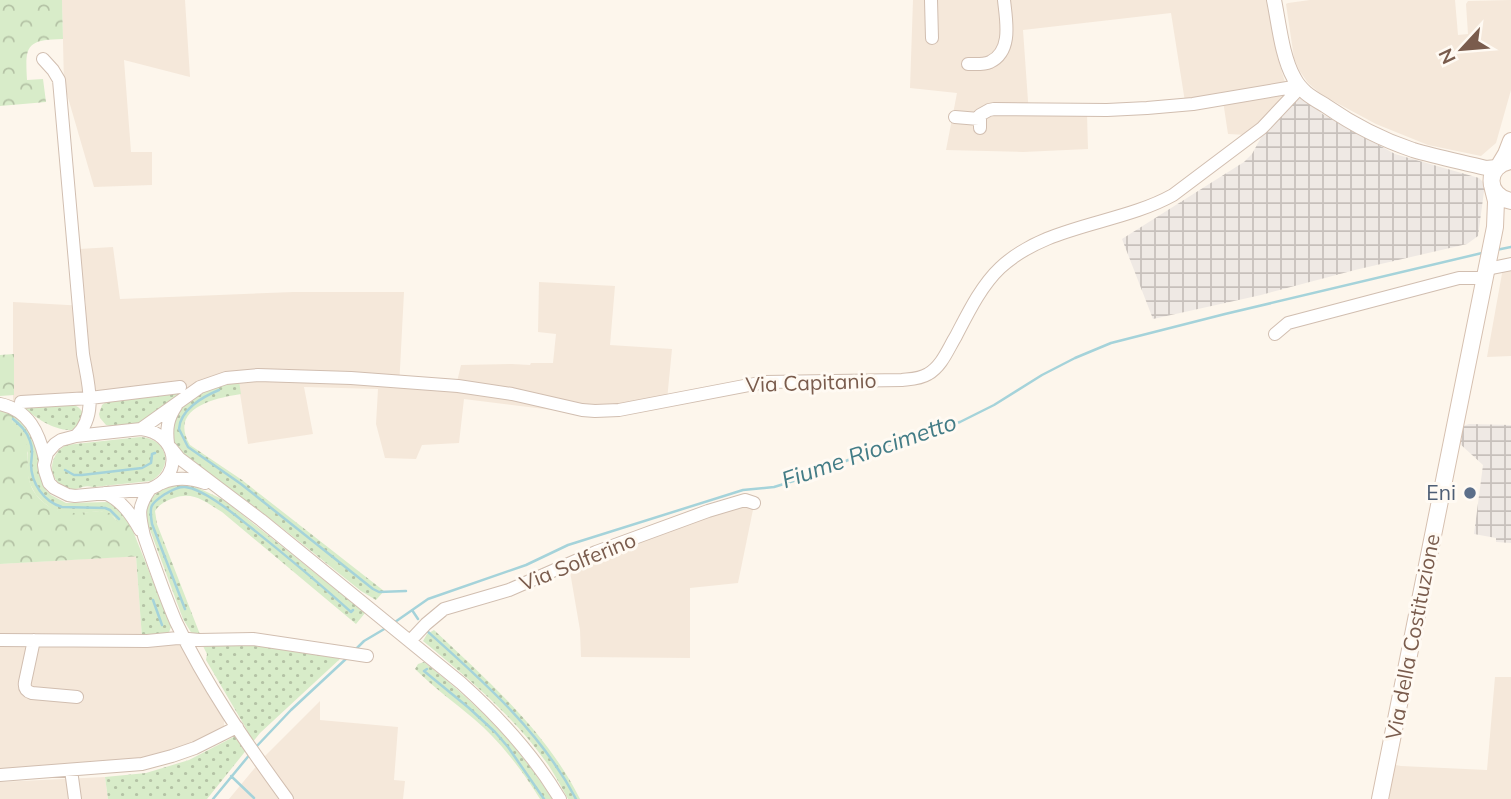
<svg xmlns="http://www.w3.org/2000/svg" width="1511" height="799" font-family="Mulish,sans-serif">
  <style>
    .residential { fill: #f5e8da }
    .industrial { fill: url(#industrial-grid) }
    .grass { fill: url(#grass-dots) }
    .park { fill: url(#park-crowns) }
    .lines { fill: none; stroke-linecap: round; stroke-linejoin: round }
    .stream { stroke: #a5d3da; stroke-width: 2.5 }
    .minor-casing { stroke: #d1beb0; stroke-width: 14 }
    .tertiary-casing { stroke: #d1beb0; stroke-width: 16 }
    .secondary-casing { stroke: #d6c0b0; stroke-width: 18 }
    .minor { stroke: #fff; stroke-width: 12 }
    .tertiary { stroke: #fff; stroke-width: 14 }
    .secondary { stroke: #fff; stroke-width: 16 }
    .service-dot { fill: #5c6f8a; stroke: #fffaf3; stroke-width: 2.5 }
    .labels { text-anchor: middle; stroke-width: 6; stroke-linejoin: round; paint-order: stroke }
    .street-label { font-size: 21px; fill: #7a5c4d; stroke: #fffaf3 }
    .service-label { font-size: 21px; fill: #4e5e75; stroke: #fffaf3; text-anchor: end }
    .water-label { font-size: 23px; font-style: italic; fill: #437c86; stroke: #fffaf3 }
  </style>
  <defs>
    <pattern id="industrial-grid" width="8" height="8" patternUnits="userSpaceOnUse" patternTransform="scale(1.75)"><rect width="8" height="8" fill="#efe9e4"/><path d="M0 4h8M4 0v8" fill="none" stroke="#c7c0bb"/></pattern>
    <pattern id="grass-dots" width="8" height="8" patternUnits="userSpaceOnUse" patternTransform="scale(1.75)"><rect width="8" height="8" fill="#d8ecc9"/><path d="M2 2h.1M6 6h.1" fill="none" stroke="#b4c2a5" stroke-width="1.8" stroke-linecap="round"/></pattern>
    <pattern id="park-crowns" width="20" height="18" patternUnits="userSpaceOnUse" patternTransform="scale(1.75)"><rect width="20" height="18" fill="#d8ecc9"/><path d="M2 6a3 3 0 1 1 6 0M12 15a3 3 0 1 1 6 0" fill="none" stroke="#b4c2a5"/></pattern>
  </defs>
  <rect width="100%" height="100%" fill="#fdf6ec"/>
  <path class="residential" d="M 62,0 L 185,0 L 190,77 L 124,60 L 131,152 L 152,152 L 152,185 L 94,187 L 64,84 Z
    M 913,0 L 1266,0 L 1278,59 L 1288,92 L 1248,135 L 1228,134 L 1223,101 L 1185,102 L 1171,13 L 1023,30 L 1029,115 L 1087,114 L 1088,149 L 1023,152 L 946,150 L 957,93 L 910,88 Z
    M 1310,0 L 1455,0 L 1458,35 L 1468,34 L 1466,4 L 1468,1 L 1511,0 L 1511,90 L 1496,143 L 1481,156 L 1428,145 L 1376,124 L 1322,95 L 1308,83 L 1299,70 L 1294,58 L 1286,4 L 1288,3 Z
    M 113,247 L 120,299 L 293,292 L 404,292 L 399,388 L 456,386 L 461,365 L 512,364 L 530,365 L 531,363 L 553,363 L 556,334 L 538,332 L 539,282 L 615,286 L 610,345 L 672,349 L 667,400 L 585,414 L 464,399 L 459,443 L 422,445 L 416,459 L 385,458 L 376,424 L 378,389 L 304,387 L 313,434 L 248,444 L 238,381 L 191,399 L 184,390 L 49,407 L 23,407 L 13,401 L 13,302 L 86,306 L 79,249 Z
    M 1511,266 L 1511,356 L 1487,357 L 1503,268 Z
    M 755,500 L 738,583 L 690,588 L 690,658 L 581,657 L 580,630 L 568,560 Z
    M 136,556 L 142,638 L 182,645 L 224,717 L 224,727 L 220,730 L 174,751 L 132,760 L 0,771 L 0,564 Z
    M 1495,677 L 1511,677 L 1511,799 L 1383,799 L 1390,764 L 1401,766 L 1487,770 Z
    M 320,701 L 320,720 L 398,727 L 394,780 L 405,781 L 403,799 L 229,799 L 263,758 Z
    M 105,777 L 108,799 L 0,799 L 0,782 Z"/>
  <path class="industrial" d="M 1302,98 L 1324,115 L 1395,154 L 1479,178 L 1485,184 L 1478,236 L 1467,244 L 1355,270 L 1261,295 L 1153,319 L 1122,239 L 1244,162 L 1252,154 L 1264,132 L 1298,99 Z
    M 1469,424 L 1511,425 L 1511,543 L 1496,542 L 1496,538 L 1474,534 L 1483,465 L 1459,443 L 1463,426 Z"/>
  <path class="grass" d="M 239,381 L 241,394 C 215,398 168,408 190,445 L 242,480 L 384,591 L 376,600 L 361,591 C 312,552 264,512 213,477 C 199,468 179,458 173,442 C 161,403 211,387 239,381 Z
    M 184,390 L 143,423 L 111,426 L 106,425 L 100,418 L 99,414 L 102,405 L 106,402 Z
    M 72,404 C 79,407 82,409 84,417 L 77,429 C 59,434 37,419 23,407 Z
    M 15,414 L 23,419 L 39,449 L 39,474 L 46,490 L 51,495 L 66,503 L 110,502 L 124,516 L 118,523 L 114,517 L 101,511 L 73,514 L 64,513 L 52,509 L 43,502 L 36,495 L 30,484 L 27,472 L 28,453 L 12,422 Z
    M 140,437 C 167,438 175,467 151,481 L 93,487 C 82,484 80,490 71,489 C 46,484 47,456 66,445 Z
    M 175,484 L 192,485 L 224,500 L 365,613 L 356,624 L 222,512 C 205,502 194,491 174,498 C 165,501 160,504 155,511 L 157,524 L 201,637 L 192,634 L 183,619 L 146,519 C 145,497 157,492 175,484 Z
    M 136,556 L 143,556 L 171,627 L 168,635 L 142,638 Z
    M 434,630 C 488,681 546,731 580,799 L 568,799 C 562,788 556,777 549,766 C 515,717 469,679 423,641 L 427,634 Z
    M 241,640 L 303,650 L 341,658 L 260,733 L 207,799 L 108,799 L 105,777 L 146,773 L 189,760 L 247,730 L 206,660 L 207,654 L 201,642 Z
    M 424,662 C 476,703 517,743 552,799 L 540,799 C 522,770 500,741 474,719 C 454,702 433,687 415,669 L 418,664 Z"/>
  <path class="park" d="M 0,0 L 62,0 L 63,39 C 26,40 25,45 27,80 L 43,79 L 46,102 L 0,106 Z
    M 14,354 L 14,395 L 0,396 L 0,355 Z
    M 0,409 L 15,414 L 12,422 C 43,448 13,474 42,501 C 56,514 72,514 89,512 C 94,512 100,510 105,512 C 111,513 114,518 118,522 L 124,516 L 133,531 L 143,556 L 0,564 Z"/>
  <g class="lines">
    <path class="stream" d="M 1496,250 L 1511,247
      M 219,390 C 202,397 180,410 179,429 L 188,447 L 241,484 L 373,589 L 379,592 L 406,591
      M 13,419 C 20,425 27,431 30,441 C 33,449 32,455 31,464 C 31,483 44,502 62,507 L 105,508 L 110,510 L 119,519
      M 65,470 L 74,475 L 82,475 L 142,468 L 151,463 L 152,454 L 155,453
      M 153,600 L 162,625
      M 185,609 L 152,524 C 149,506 150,504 165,494 C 171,491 178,486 185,487 C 204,489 234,514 249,526 C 284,554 318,582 351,612 L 353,610
      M 412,610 L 418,619
      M 395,622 L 428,599 L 526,565 L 568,545 L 743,490 L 774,487 L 810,476 L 872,450 L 960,422 L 994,405 L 1042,375 L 1075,358 L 1111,343 L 1225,314 L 1482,253
      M 427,631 C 483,681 541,732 576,799
      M 355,650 L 364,641 L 386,628
      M 427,669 L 424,671 L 469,708 L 495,732 L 508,747 L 544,799
      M 255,748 L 291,710 L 348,657
      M 231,776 L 254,798
      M 213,799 L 251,753"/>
    <g class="minor-casing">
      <path id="minor" d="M 931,0 L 932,38
        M 43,59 L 53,70 L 59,80 L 83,354 C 87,380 99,415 76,436
        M 968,64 C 975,64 983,65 990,62 C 1013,51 1006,20 1004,0
        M 955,117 L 979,119
        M 980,128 L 980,115 L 989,110 L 994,109 L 1107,110 L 1147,108 L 1193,104 L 1299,86
        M 1487,269 L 1511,264
        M 1275,334 L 1288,323 L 1459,278 L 1484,278
        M 21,402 L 90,398 L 180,387
        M 0,404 C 29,410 39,433 45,459
        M 141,429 L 200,387 L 226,378 L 258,375 L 351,378 L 458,386 L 512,394 L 582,410 L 595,411 L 619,410 L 765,382 L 902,380 C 911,379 920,379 928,374 C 942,366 948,349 956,336 C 968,313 981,286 1000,268 C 1047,224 1119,225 1173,195 L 1262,128 L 1296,92 L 1299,86
        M 141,429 C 177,433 185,476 150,489 L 75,496 L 68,495 L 54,488 L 49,483 L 45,471 L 44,465 L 47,453 L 55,444 L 61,440 L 76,436 Z
        M 168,443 C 166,428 168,418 176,406
        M 171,448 L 179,458 L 261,520 L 461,683 C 500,718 533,754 560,799
        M 162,483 C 177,476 191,478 205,483
        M 150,489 C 137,508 139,514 144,536 C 154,565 164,594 176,622 C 206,685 246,743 287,799
        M 105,493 C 122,501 131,514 140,530
        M 0,640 L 147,641 L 178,638 L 199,640 L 253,639 L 367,656
        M 34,640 L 25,682 C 24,688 26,691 32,693 L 77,697
        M 410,641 L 426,624 L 444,609 L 509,590 L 596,552 L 708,511 L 745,500 L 754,503
        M 71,770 L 75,799
        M 0,775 L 142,764 L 172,756 L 195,748 L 237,727"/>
    </g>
    <g class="tertiary-casing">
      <path id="tertiary" d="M 1274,0 C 1279,24 1282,57 1294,78 C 1301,92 1313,98 1326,106 C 1352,124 1383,140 1413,150 C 1437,157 1462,162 1486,168 L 1497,167"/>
    </g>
    <g class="secondary-casing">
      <path id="secondary" d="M 1511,161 C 1485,165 1485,196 1511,201
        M 1500,164 L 1506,154 L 1511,141
        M 1380,799 L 1495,227 L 1496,201 L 1493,189"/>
    </g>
    <use href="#minor" class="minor"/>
    <use href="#tertiary" class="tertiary"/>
    <use href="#secondary" class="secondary"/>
  </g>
  <circle class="service-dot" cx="1470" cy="493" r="7"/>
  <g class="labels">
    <g class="street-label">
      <text transform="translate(811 383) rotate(-2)" y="7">Via Capitanio</text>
      <text transform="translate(578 562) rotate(-22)" y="7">Via Solferino</text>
      <text transform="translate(1413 637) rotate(-79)" y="7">Via della Costituzione</text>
    </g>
    <g class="service-label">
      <text x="1456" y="500">Eni</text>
    </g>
    <g class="water-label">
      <text transform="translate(869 451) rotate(-19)" y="8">Fiume Riocimetto</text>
    </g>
  </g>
  <g transform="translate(1462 49) rotate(244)" stroke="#fffaf3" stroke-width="5" paint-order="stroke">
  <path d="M0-5L12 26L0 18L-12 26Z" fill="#7a5c4d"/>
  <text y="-10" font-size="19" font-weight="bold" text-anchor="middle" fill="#7a5c4d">N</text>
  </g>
</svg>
